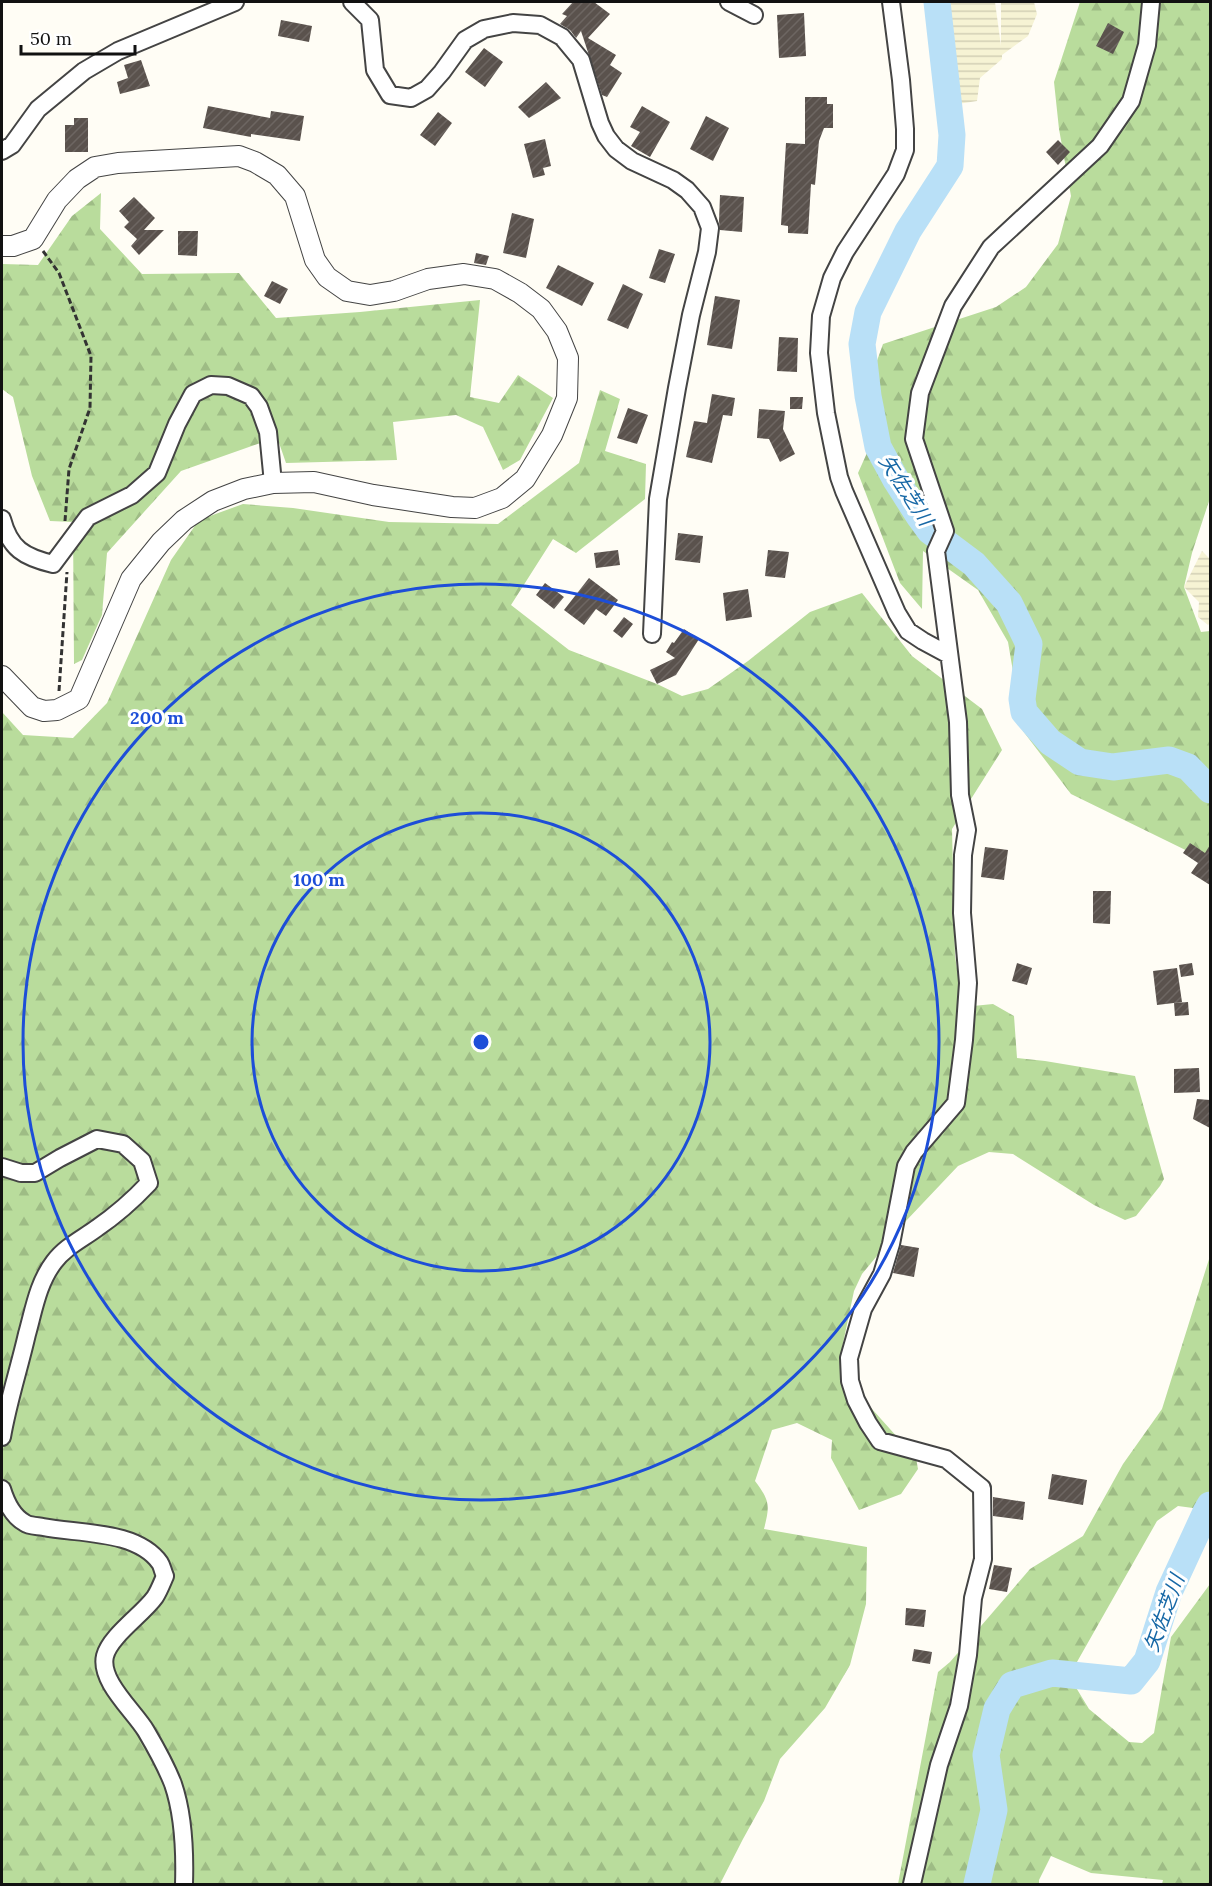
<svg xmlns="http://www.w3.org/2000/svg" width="1212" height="1886" font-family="Lora,'Noto Sans JP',serif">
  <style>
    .farmland { fill: url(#farmland-rules) }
    .forest { fill: url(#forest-firs) }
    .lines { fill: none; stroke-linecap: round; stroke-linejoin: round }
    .river { stroke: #b9e0f7; stroke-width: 27 }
    .building { fill: url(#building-hatch) }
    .minor-casing { stroke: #444; stroke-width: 20 }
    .tertiary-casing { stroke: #444; stroke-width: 22 }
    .path { stroke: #333; stroke-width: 3; stroke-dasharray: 6 3; stroke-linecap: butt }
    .minor { stroke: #fff; stroke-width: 16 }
    .tertiary { stroke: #fff; stroke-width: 20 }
    .ring { fill: none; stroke: #1d4ed8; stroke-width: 3 }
    .labels { text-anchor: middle; stroke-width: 6; stroke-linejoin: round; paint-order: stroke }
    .water-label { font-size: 20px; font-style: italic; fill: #1768a6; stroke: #fff }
    .centre { fill: #1d4ed8; stroke: #fff; stroke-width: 3 }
    .ring-label { font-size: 18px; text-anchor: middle; font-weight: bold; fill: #1d4ed8; stroke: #fff; stroke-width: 6; stroke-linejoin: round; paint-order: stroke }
  </style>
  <defs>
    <pattern id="farmland-rules" width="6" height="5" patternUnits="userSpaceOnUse" patternTransform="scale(1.5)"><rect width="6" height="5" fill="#f6f3d4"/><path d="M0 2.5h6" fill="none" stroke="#d2cfb5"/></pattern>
    <pattern id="forest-firs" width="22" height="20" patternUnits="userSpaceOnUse" patternTransform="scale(1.5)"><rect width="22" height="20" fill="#b9dc9c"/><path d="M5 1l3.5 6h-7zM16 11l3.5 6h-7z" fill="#9ebc85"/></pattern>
    <pattern id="building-hatch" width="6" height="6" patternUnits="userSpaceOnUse" patternTransform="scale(1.5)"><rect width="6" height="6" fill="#5a524d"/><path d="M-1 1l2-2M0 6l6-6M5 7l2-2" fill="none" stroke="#6d6662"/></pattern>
  </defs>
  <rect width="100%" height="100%" fill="#fffdf5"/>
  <path class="farmland" d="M 950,2 L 995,2 L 1001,46 L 1001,2 L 1034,2 L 1037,14 L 1028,36 L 1002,55 L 1002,59 L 980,78 L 977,101 L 958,104 L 940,8 Z
    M 1202,551 L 1210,559 L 1210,623 L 1208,625 L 1198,617 L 1199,602 L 1184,587 Z"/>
  <path class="forest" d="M 1080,2 L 1210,2 L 1210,498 L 1192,553 L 1184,587 L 1201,632 L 1210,631 L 1210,862 L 1071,794 L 1023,731 L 1008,642 L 978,590 L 923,551 L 922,609 L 900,583 L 858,473 L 879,426 L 874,369 L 883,344 L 996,307 L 1026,287 L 1058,244 L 1071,196 L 1059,129 L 1054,82 Z
    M 101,193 L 100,229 L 142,274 L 239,273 L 276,318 L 360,312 L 480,300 L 470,397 L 499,403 L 518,375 L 553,398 L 520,460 L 503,470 L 483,427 L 456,415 L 393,422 L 397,460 L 286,463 L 277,437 L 181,471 L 107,553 L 102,615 L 82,660 L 74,664 L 73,522 L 50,521 L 32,476 L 13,397 L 2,389 L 2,264 L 38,265 L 72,216 Z
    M 600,390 L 620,399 L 605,451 L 646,464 L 645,499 L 576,553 L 553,539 L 511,605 L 569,650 L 657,684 L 682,696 L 708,689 L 748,661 L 810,612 L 862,593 L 912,656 L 982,709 L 1002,750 L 952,829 L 955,956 L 963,1007 L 993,1004 L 1014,1016 L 1017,1058 L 1045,1061 L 1135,1076 L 1164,1179 L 1160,1186 L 1136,1216 L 1125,1220 L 1094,1205 L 1013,1154 L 989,1152 L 958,1166 L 905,1222 L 862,1274 L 854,1291 L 842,1348 L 846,1380 L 916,1458 L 918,1469 L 901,1494 L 859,1510 L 831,1458 L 832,1440 L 797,1423 L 772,1430 L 755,1481 C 770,1501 770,1505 764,1529 L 867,1547 L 866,1604 L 850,1665 L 825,1708 L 780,1759 L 764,1801 L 743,1839 L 720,1884 L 2,1884 L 2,712 L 23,735 L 73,738 L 107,703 L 171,560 L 199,520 L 243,504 L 293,508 L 389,522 L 498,524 L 579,463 Z
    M 1210,1256 L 1210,1512 L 1208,1510 L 1178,1506 L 1157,1521 L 1069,1676 L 1089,1709 L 1129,1742 L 1142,1743 L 1154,1733 L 1171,1637 L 1210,1584 L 1210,1884 L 1162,1884 L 1163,1880 L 1091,1873 L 1051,1856 L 1039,1880 L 1039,1884 L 898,1884 L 938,1672 L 950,1662 L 1030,1569 L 1083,1536 L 1123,1464 L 1162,1409 Z"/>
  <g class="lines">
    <path class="river" d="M 937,2 L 952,135 L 950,166 L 908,231 L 868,312 L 862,344 L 868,396 L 878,447 L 896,480 L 919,516 L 930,531 L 974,564 L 1009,603 L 1029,644 L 1022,699 L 1024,712 L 1050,742 L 1080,762 L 1113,767 L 1169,760 L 1188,767 L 1210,790
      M 977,1884 L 994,1810 L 986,1755 L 997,1709 L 1012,1685 L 1052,1673 L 1131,1681 L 1147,1661 L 1169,1592 L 1206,1512 L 1210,1505"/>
  </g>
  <path class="building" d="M 573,2 L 594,2 L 610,14 L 588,38 L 616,55 L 610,65 L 622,73 L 607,97 L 602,95 L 581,31 L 576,38 L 570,30 L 560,24 L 567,16 L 562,14 Z
    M 804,13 L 806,56 L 779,58 L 777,15 Z
    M 281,20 L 312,26 L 309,42 L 278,36 Z
    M 1108,23 L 1124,32 L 1113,54 L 1096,46 Z
    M 484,48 L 503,62 L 485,87 L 465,72 Z
    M 141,60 L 150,86 L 120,94 L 117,82 L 128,78 L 124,65 Z
    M 546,82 L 561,98 L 529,118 L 518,107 Z
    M 805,97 L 827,97 L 827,104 L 833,104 L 833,128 L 824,128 L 819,141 L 815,185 L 811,184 L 808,234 L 788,233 L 788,226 L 781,225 L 786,143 L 805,144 Z
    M 208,106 L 270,118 L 271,111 L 304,116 L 300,141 L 251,134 L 251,137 L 203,128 Z
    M 642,106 L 670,122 L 650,157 L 631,146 L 640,132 L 630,127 Z
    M 438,112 L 452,123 L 435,146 L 420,135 Z
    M 706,116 L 729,128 L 713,161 L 690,149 Z
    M 74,118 L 88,118 L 88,152 L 65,152 L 65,125 L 74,125 Z
    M 545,139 L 551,166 L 543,168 L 545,175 L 533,178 L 524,144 Z
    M 1058,140 L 1070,152 L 1058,165 L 1046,152 Z
    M 720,195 L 744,197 L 742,232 L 720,230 L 719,221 Z
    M 134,197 L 155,218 L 144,230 L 164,230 L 139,255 L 131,246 L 137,239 L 124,227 L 129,222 L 119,211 Z
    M 512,213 L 534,219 L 526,258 L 503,253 Z
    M 178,231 L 198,231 L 197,256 L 178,255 Z
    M 659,249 L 675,254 L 665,283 L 649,278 Z
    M 476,253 L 489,256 L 486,265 L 474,263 Z
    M 558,265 L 594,283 L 582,306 L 546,288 Z
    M 272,281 L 288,289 L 280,304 L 264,296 Z
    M 623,284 L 643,294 L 628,329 L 607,320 Z
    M 715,296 L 740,300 L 732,349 L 707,345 Z
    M 779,337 L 798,338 L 797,372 L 777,371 Z
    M 712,394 L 735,398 L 732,416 L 723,415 L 712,463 L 686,457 L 694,421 L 707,423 Z
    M 790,397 L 803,397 L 802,409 L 790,409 Z
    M 628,408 L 648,415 L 637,444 L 617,438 Z
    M 759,409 L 785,411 L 783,429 L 795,454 L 780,462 L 769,439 L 757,438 Z
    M 678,533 L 703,536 L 700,563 L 675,560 Z
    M 618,550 L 620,565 L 596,568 L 594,553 Z
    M 768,550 L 789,552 L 785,578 L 765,576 Z
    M 589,578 L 618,600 L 606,616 L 596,609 L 584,625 L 564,610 Z
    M 545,583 L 564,597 L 554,609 L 536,595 Z
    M 748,589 L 752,617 L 726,621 L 723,593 Z
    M 624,617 L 633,624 L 622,638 L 613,631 Z
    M 684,629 L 699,639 L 676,675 L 657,684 L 650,670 L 675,658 L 666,652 L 672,642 L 674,643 Z
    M 1190,843 L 1205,853 L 1210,845 L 1210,885 L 1191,873 L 1198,863 L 1183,853 Z
    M 985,847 L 1008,850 L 1004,880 L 981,877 Z
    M 1093,891 L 1111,891 L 1110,924 L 1093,923 Z
    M 1017,963 L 1032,968 L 1027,985 L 1012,981 Z
    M 1192,963 L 1194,975 L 1181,977 L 1179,965 Z
    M 1177,968 L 1182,1002 L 1157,1005 L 1153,971 Z
    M 1188,1002 L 1189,1015 L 1175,1016 L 1174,1003 Z
    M 1199,1068 L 1200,1092 L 1174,1093 L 1174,1069 Z
    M 1197,1099 L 1210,1100 L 1210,1128 L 1193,1119 Z
    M 901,1245 L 919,1248 L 914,1277 L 893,1273 Z
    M 1052,1474 L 1087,1480 L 1083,1505 L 1048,1499 Z
    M 993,1497 L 1025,1502 L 1023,1520 L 993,1516 Z
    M 994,1565 L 1012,1568 L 1007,1592 L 989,1589 Z
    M 906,1608 L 926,1610 L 924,1627 L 905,1625 Z
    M 914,1649 L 932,1652 L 930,1664 L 912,1661 Z"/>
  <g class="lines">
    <g class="minor-casing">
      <path id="minor" d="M 352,2 L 370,20 L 375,70 L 390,95 L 411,98 L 427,89 L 442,72 L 465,40 L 484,29 L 513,23 L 540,25 L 562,37 L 581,60 L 600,123 L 606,136 L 616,149 L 632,161 L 673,180 L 687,190 L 702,207 L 710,228 L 707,252 L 691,315 L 677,388 L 658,499 L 652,634
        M 729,2 L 754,15
        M 891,2 L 901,80 L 905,129 L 905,150 L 896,174 L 845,252 L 832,278 L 821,316 L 819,353 L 826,413 L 839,477 L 844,491 L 897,613 L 908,631 L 923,641 L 949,655
        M 2,151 L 12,145 L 38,109 L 84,71 L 118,51 L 235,2
        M 2,519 C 10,549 24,557 53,564 L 88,517 L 132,495 L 157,473 L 177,424 L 193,394 L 211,385 L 228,386 L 251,396 L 259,407 L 268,432 L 273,483
        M 2,1167 L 21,1173 L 35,1173 L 60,1158 L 97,1139 L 123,1144 L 142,1161 L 149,1183 C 133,1200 116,1215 97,1228 C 82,1239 65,1247 54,1262 C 38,1283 34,1309 27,1334 C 19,1369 8,1402 2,1437
        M 2,1489 C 6,1502 12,1516 25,1523 C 29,1526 38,1526 43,1527 C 78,1534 137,1530 160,1563 C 162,1566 163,1572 165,1576 C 162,1583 159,1591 155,1597 C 143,1614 110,1636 105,1656 C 99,1681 134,1711 146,1731 C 156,1748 166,1766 173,1784 C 184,1816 185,1852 184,1884
        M 912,1884 L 939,1765 L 959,1706 L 968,1655 L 973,1598 L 983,1559 L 982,1488 L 946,1459 L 880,1441 L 868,1423 L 856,1400 L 850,1381 L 849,1358 L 863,1309 L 882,1274 L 891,1244 L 906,1166 L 914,1152 L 956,1103 L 964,1040 L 968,983 L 962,913 L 963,855 L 967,830 L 960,795 L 958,722 L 936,551 L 945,531 L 914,439 L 920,393 L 953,306 L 991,247 L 1100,146 L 1131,101 L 1147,45 L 1151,2"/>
    </g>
    <g class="tertiary-casing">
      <path id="tertiary" d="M 2,246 L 13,246 L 33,239 L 57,200 L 77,179 L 95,167 L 118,163 L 239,156 L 255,162 L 277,175 L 295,196 L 315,260 L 327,277 L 347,291 L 370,295 L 394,291 L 428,279 L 464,274 L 495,279 L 520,293 L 541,309 L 557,331 L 568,358 L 567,398 L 552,435 L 525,479 L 502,498 L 475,508 L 452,507 L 373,495 L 314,482 L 273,483 L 244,489 L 213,501 L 184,520 L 161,542 L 131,579 L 79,699 L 57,710 L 44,711 L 32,707 L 2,676"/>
    </g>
    <path class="path" d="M 43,251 L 59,273 L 91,356 L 90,408 L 69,469 L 65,521
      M 59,691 L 67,572"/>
    <use href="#minor" class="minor"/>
    <use href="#tertiary" class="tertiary"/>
  </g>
  <g class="ring">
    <circle cx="481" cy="1042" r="229"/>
    <circle cx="481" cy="1042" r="458"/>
  </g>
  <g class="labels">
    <g class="water-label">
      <text transform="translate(906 490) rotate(57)" y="7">矢佐芝川</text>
      <text transform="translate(1164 1613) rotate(-70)" y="7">矢佐芝川</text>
    </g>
  </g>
  <circle cx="481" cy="1042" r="9" class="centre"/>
  <g class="ring-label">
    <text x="157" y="724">200 m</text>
    <text x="319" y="886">100 m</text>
  </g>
  <rect width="1212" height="1886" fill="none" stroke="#111111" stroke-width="6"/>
  <path d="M21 45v9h114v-9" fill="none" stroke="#111111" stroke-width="3"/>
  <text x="30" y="45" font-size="18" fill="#111111" stroke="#ffffff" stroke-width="4.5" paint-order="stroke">50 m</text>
</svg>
